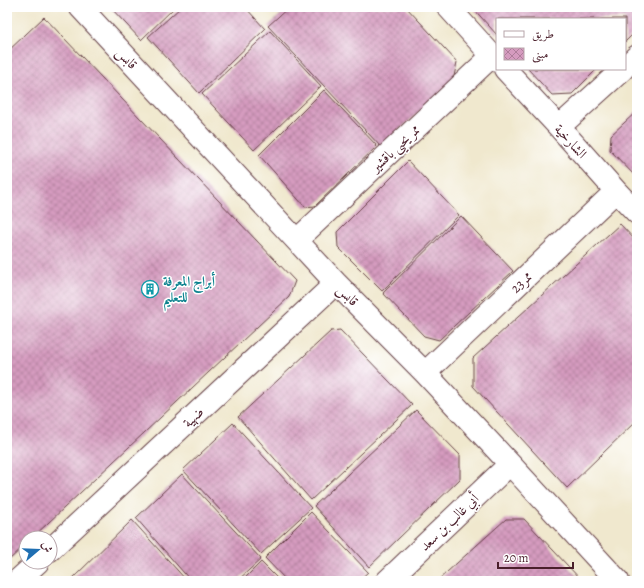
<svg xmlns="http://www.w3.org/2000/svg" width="644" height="588" font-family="Alegreya,Amiri,serif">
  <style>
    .building { fill: url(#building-cross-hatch) }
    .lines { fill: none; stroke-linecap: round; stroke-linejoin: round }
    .minor-casing { stroke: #633d43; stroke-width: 24 }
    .minor { stroke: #fff; stroke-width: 22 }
    .labels { text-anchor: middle; stroke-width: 3; stroke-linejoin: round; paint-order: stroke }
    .street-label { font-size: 14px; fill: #4a1f2b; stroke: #fff }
    .culture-label { font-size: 14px; font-weight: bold; fill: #0d838f; stroke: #fff; text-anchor: start }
  </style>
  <defs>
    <pattern id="building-cross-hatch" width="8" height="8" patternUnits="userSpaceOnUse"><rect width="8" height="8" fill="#d59bbf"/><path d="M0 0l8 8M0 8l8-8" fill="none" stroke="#af7e9b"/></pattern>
  </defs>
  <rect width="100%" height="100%" fill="#fff"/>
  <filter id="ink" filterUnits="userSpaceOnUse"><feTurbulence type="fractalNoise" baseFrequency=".025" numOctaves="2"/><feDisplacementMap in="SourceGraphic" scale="8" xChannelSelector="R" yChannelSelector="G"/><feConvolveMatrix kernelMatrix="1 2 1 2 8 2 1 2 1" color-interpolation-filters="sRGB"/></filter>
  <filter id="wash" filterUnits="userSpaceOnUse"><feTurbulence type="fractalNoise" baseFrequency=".012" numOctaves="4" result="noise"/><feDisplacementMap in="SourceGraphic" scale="16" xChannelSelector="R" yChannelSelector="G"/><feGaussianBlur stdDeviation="0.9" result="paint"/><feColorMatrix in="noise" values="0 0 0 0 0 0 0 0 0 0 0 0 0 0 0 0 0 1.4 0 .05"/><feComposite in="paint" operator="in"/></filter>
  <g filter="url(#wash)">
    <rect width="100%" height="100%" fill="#f0e8ce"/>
    <g id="blocks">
      <path class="building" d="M 110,7 L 175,7 L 141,40 Z
        M 181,7 L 245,7 L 265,29 L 199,93 L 148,37 Z
        M 289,7 L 406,7 L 457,62 L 453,81 L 381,147 L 268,26 Z
        M 472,7 L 637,7 L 637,30 L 625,42 L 625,19 L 497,19 L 497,35 Z
        M 44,17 L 295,281 L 289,297 L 32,538 L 26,538 L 26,544 L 7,562 L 7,52 Z
        M 270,31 L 321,86 L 254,150 L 202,94 Z
        M 528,69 L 597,69 L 572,94 L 552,95 Z
        M 324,90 L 377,146 L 315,206 L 305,207 L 259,155 Z
        M 637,111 L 637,178 L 610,150 L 611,135 Z
        M 408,161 L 459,215 L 382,291 L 338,247 L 337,232 Z
        M 461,216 L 513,271 L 439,340 L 424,336 L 383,293 Z
        M 620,224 L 637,242 L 637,420 L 567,488 L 473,386 L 473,358 Z
        M 340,330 L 412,405 L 311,500 L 238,417 L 331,331 Z
        M 416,410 L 460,455 L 460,479 L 369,567 L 314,506 Z
        M 233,423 L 311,508 L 261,554 L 183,470 Z
        M 182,474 L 261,559 L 237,581 L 191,581 L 136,518 Z
        M 311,512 L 368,572 L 358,581 L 287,581 L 265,558 Z
        M 506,519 L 524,519 L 582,581 L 437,581 Z
        M 132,520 L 187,581 L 70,581 Z
        M 261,562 L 280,581 L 242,581 Z"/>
    </g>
  </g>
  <g filter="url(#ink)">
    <use href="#blocks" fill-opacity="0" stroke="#633d43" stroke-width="1"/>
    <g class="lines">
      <g class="minor-casing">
        <path id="minor" d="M 80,7 L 336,283 L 425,373 L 510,464 L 618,581
          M 448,7 L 497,61
          M 625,67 L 637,56
          M 505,69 L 559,127 L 616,191 L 637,213
          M 559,127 L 623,69
          M 297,240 L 492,56
          M 425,373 L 616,191
          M 50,550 L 336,283
          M 17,581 L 38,562
          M 387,581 L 510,464"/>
      </g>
      <use href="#minor" class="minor"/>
    </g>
  </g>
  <defs>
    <g id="building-ring" transform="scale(0.9)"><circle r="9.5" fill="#fff" stroke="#0f9aa8" stroke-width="1.5"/><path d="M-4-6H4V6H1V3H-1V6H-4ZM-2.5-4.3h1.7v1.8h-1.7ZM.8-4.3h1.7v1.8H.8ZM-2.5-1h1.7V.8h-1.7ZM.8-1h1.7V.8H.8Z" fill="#0f9aa8"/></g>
  </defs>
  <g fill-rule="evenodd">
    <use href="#building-ring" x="150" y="289"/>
  </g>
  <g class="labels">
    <g class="street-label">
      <text transform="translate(127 58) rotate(47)" y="5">قابس</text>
      <text transform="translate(571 141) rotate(48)" y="5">الشارخية</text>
      <text transform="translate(395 148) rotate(-43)" y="5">ممر يحيى باقشير</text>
      <text transform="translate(521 282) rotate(-44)" y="5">ممر23</text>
      <text transform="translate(348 295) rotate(45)" y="5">قابس</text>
      <text transform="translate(193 417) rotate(-43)" y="5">ضهية</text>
      <text transform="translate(449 522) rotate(-44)" y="5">أبي غالب بن سعد</text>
    </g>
    <g class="culture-label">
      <text x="163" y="286">أبراج المعرفة<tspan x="163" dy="16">للتعليم</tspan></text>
    </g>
  </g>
  <rect width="644" height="588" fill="none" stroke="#fff" stroke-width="24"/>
  <rect x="496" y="18" width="130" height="52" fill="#ffffff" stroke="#b7a5aa"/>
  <rect x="504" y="31" width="20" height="6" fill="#ffffff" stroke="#b7a5aa"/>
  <text x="532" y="38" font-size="12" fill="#4a1f2b">طريق</text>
  <rect x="504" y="48" width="20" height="12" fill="url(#building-cross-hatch)" stroke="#b7a5aa"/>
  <text x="532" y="58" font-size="12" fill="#4a1f2b">مبنى</text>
  <g transform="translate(38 550) rotate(71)"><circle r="19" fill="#ffffff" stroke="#b7a5aa"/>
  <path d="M0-3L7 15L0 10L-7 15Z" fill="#1f6fb2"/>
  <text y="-6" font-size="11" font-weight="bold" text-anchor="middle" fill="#4a1f2b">ش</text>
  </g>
  <path d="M498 562v6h75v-6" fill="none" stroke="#4a1f2b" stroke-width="2"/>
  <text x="504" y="562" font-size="12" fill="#4a1f2b" stroke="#ffffff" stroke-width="3" paint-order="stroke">20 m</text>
</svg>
